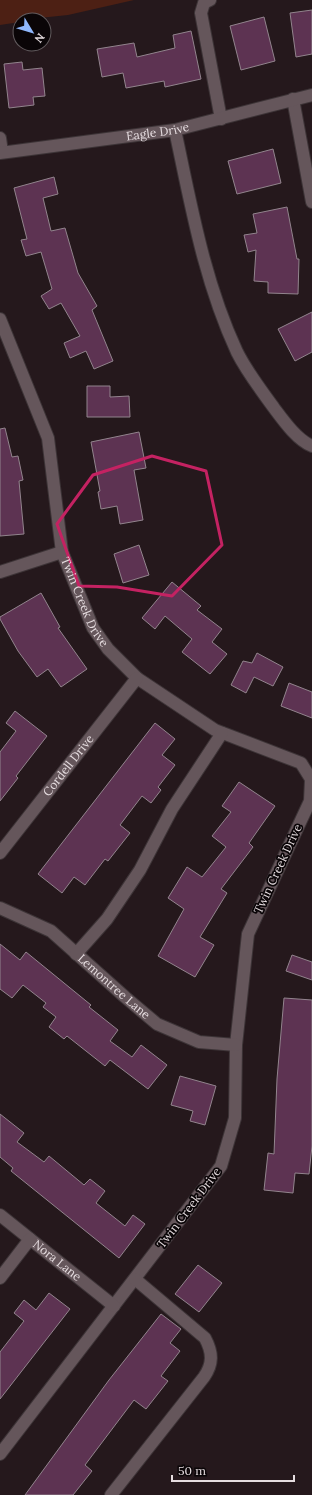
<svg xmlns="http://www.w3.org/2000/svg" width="312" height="1495" font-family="Lora,serif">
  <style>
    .green { fill: #4d2014 }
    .building { fill: #5d3352; stroke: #92848d }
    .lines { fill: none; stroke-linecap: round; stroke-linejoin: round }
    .minor-casing { stroke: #3d3437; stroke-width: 14 }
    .minor { stroke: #65565b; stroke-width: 12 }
    .marked { fill: none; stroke: #c42262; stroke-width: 3; stroke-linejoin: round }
    .labels { text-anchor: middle; stroke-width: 3.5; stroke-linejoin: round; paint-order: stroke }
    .street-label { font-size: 12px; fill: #e6dde0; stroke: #0a0507 }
  </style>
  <rect width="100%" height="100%" fill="#25181c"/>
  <path class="green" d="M 0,0 L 134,0 L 68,15 L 20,20 L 20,22 L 0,25 Z"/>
  <path class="building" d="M 312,10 L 312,54 L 296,57 L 290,13 Z
    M 264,17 L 275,61 L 241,70 L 230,26 Z
    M 191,31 L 201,79 L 165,87 L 164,81 L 126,88 L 123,73 L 102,77 L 97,49 L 134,43 L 137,57 L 175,48 L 173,35 Z
    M 22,62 L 23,70 L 42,68 L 45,96 L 33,97 L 34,105 L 9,108 L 4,64 Z
    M 273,149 L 281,183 L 237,194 L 228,161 Z
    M 54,177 L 58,194 L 43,198 L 51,231 L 65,228 L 78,273 L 97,306 L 92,310 L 113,361 L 94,369 L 86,351 L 70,358 L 64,343 L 80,336 L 61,303 L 49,309 L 41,296 L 52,289 L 41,252 L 26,256 L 21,240 L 27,239 L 14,188 Z
    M 287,207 L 297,259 L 299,259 L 298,294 L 268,293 L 268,282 L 254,281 L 256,250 L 248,252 L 244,235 L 257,233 L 253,214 Z
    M 312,312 L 312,352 L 295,361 L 278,329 Z
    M 87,386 L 110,386 L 110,397 L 129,396 L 130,417 L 87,417 Z
    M 5,428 L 12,457 L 18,456 L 23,480 L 19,481 L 24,534 L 0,536 L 0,429 Z
    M 139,432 L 146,468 L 134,470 L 143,520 L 120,524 L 117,506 L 101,509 L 98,492 L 100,491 L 91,442 Z
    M 139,545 L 149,575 L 123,583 L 114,554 Z
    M 172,582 L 201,606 L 197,610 L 222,629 L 212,642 L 227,654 L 210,674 L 182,652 L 192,639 L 165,616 L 155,629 L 142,618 Z
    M 41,593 L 60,627 L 58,628 L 87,669 L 61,687 L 48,669 L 37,677 L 18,651 L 0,619 L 0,617 Z
    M 257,653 L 283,667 L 273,686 L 254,677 L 246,693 L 231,685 L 243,661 L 252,663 Z
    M 289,683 L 312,692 L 312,718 L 281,706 Z
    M 15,711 L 47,736 L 16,776 L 18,778 L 0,801 L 0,752 L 16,731 L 6,723 Z
    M 155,723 L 175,739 L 162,755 L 175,765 L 158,787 L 161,790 L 151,803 L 142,796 L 120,825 L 130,833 L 108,861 L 105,859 L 85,885 L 74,877 L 62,893 L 38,874 Z
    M 239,782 L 275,806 L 249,843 L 253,847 L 221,889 L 227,893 L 200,937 L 214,945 L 195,977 L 158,956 L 184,909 L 168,898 L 187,867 L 202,877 L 226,847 L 212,836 L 231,812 L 222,806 Z
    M 0,944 L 20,960 L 26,952 L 91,1005 L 89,1007 L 118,1030 L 110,1041 L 132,1057 L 141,1045 L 167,1065 L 148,1089 L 110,1060 L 105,1066 L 67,1036 L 64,1039 L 49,1027 L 56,1017 L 43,1007 L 46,1003 L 23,985 L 12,998 L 0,989 Z
    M 292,955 L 312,962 L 312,980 L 286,971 Z
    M 284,998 L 312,1000 L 312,1146 L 309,1174 L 295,1173 L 293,1193 L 264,1190 L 268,1153 L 274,1154 L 277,1079 Z
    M 180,1076 L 216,1086 L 205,1125 L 190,1121 L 193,1111 L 171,1105 Z
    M 0,1114 L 24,1133 L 17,1142 L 44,1162 L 49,1156 L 84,1185 L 90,1179 L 105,1191 L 96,1203 L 125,1226 L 133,1215 L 145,1224 L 119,1258 L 11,1171 L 13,1168 L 0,1157 Z
    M 198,1265 L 222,1283 L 199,1312 L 175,1294 Z
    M 49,1293 L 70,1309 L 0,1399 L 0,1352 L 24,1321 L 14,1313 L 24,1300 L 36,1310 Z
    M 161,1314 L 181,1329 L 170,1343 L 180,1351 L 161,1376 L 168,1381 L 146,1409 L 134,1400 L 85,1465 L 92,1471 L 73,1495 L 25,1495 L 109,1380 Z"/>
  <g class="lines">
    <g class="minor-casing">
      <g id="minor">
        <path d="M 210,0 L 204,3 L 201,13 L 221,119"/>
        <path d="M 293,99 L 312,202"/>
        <path d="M 175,130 C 191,205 204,281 237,352 C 247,372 261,390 274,408 C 283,420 297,440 312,446"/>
        <path d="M 0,138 L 2,152"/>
        <path id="s1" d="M 0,153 L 175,130 L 312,95"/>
        <path id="s2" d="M 0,319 L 48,438 L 62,552 L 93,628 L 108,649 L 137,678 L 215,730 L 301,763 L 311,779 L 310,801 L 248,934 L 236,1045 L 235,1118 L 221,1166 L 0,1454"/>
        <path d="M 0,572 L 62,552"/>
        <path id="s3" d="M 0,853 L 137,678"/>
        <path id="s4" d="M 0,908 L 51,931 L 125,997 L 157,1024 L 199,1042 L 236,1045"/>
        <path d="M 76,954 L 107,919 L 140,870 L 172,809 L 222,733"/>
        <path id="s5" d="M 0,1215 L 114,1306"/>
        <path d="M 0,1278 L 30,1239"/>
        <path d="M 111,1495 L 204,1377 C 213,1364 213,1353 205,1338 L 135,1279"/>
      </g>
    </g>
    <use href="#minor" class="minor"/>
  </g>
  <path class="marked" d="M 152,456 L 206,471 L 222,545 L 172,596 L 117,587 L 79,586 L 57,524 L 93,475 Z"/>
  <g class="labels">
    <g class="street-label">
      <text dy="4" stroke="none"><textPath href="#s1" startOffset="159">Eagle Drive</textPath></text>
      <text dy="4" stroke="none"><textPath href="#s2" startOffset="298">Twin Creek Drive</textPath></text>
      <text dy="4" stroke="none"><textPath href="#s3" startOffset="111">Cordell Drive</textPath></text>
      <text transform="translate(278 869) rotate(-65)" y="4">Twin Creek Drive</text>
      <text dy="4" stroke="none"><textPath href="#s4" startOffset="140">Lemontree Lane</textPath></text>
      <text transform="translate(189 1208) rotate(-53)" y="4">Twin Creek Drive</text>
      <text dy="4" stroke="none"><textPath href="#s5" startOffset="73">Nora Lane</textPath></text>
    </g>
  </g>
  <g transform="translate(32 32) rotate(128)"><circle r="19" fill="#0a0507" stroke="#625b5e"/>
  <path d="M0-3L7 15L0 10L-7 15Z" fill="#90b8fd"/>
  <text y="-6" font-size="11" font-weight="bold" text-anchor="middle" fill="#e6dde0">N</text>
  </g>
  <path d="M172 1475v6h122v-6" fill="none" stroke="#e6dde0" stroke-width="2"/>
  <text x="178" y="1475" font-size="12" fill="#e6dde0" stroke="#0a0507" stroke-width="3" paint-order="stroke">50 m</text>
</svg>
